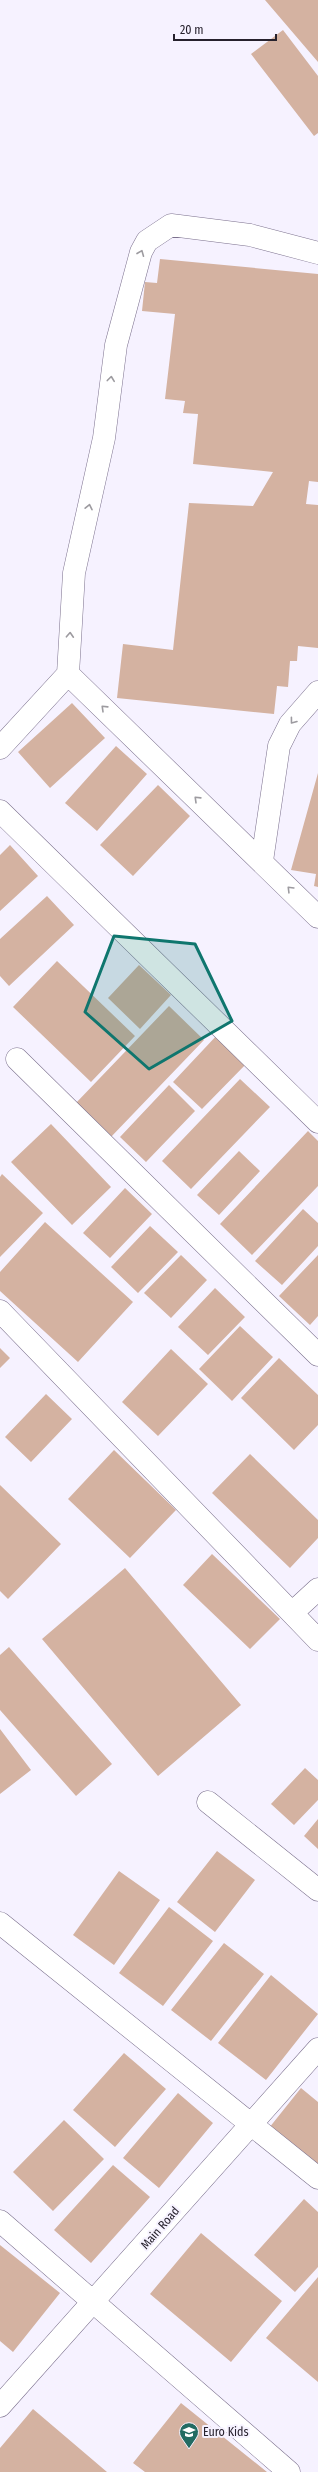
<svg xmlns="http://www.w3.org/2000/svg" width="318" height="2472" font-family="'Fira Sans Condensed',sans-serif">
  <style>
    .building { fill: #d4b2a1 }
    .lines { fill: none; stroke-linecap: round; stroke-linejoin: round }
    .minor-casing { stroke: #7b708d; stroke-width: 23 }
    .minor { stroke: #fff; stroke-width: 22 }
    .oneway { stroke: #9d9ba0 }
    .marked { fill: #0f766e; fill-opacity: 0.2; stroke: #0f766e; stroke-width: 3; stroke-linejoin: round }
    .labels { text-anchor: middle; stroke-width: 4; stroke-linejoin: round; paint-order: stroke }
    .street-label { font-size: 12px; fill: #26212d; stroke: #f6f2ff }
    .poi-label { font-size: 12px; fill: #26212d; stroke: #f6f2ff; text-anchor: start }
  </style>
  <rect width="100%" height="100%" fill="#f6f2ff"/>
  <path class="building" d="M 265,0 L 318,0 L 318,62 Z
    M 283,30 L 318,76 L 318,133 L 314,136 L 251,54 Z
    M 160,259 L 318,274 L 318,482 L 309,481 L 306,504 L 318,505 L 318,648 L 298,646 L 297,661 L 290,661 L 288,687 L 277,686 L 274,714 L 117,698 L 123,644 L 173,650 L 189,503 L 253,506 L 273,472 L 193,464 L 198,414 L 183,413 L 185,401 L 165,399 L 175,314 L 142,311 L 145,282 L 157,283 Z
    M 72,703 L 105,738 L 50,788 L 18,752 Z
    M 116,746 L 147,774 L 97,831 L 65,803 Z
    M 318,773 L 318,887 L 314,886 L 316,874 L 291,870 Z
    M 158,785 L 190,816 L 133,876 L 100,845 Z
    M 10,845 L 38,876 L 0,911 L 0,855 Z
    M 47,896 L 74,925 L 9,986 L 0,976 L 0,939 Z
    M 57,961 L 135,1036 L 91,1082 L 13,1007 Z
    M 139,965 L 171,995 L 140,1029 L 108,998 Z
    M 169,1006 L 204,1040 L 110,1138 L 75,1104 Z
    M 219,1033 L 248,1062 L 202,1109 L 173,1082 Z
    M 240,1079 L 270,1107 L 191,1189 L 162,1161 Z
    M 169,1085 L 195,1111 L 146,1162 L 120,1137 Z
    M 51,1124 L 111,1187 L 72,1225 L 11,1162 Z
    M 308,1131 L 318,1141 L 318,1186 L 252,1255 L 220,1224 Z
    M 239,1151 L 260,1171 L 219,1215 L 197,1195 Z
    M 2,1174 L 43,1213 L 0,1257 L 0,1177 Z
    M 125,1188 L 152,1214 L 110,1258 L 83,1233 Z
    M 303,1209 L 318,1223 L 318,1246 L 282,1285 L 255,1261 Z
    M 45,1222 L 133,1302 L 78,1362 L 0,1291 L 0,1272 Z
    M 150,1226 L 178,1252 L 138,1293 L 111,1267 Z
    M 181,1255 L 207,1280 L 171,1318 L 144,1293 Z
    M 318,1255 L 318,1316 L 310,1325 L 279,1296 Z
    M 215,1288 L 245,1317 L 208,1355 L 178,1327 Z
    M 240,1326 L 273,1357 L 232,1401 L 199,1369 Z
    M 0,1348 L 10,1358 L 0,1368 Z
    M 171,1349 L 208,1384 L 158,1436 L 122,1402 Z
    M 279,1358 L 318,1395 L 318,1425 L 294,1450 L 241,1398 Z
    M 46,1394 L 72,1419 L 31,1462 L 5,1437 Z
    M 114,1450 L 176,1510 L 130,1558 L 68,1499 Z
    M 250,1454 L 318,1520 L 318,1538 L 290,1568 L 212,1493 Z
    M 0,1485 L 61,1544 L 8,1599 L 0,1591 Z
    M 212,1554 L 280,1619 L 250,1649 L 183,1585 Z
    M 125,1568 L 241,1705 L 158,1776 L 42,1639 Z
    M 9,1647 L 112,1764 L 76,1796 L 0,1710 L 0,1655 Z
    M 0,1729 L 31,1770 L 0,1794 Z
    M 305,1768 L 318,1780 L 318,1800 L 294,1825 L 271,1804 Z
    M 318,1819 L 318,1849 L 304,1836 Z
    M 217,1851 L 255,1880 L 215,1932 L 177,1902 Z
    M 119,1871 L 160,1900 L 114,1965 L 73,1935 Z
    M 169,1907 L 213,1941 L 163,2006 L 119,1973 Z
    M 224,1943 L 264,1974 L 211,2041 L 171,2010 Z
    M 271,1975 L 318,2014 L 266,2080 L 218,2043 Z
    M 124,2053 L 166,2089 L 115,2147 L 73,2110 Z
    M 301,2088 L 318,2102 L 318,2167 L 269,2128 Z
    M 178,2093 L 213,2123 L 159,2188 L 123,2158 Z
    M 64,2120 L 104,2159 L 53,2211 L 13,2172 Z
    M 113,2165 L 150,2197 L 91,2263 L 54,2230 Z
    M 304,2199 L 318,2212 L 318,2267 L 295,2292 L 254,2255 Z
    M 201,2233 L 282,2301 L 231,2362 L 150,2294 Z
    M 0,2245 L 60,2293 L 13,2352 L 0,2341 Z
    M 318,2277 L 318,2382 L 266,2338 Z
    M 181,2403 L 267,2472 L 145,2472 L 133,2463 Z
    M 33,2409 L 107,2472 L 0,2472 L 0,2448 Z"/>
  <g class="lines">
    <g class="minor-casing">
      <path id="minor" d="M 68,674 L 318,917
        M 0,748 L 68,674 L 74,573 L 104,438 L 116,345 L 141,252 L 147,241 L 171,225 L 250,235 L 318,253
        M 0,811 L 318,1122
        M 262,861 L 279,746 L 290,724 L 318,692
        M 17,1059 L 318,1355
        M 0,1311 L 318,1640
        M 292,1613 L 318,1589
        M 208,1802 L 318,1890
        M 0,1923 L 318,2178
        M 0,2221 L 289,2472
        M 0,2406 L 318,2049"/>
    </g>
    <use href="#minor" class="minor"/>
  </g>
  <defs><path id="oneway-chevron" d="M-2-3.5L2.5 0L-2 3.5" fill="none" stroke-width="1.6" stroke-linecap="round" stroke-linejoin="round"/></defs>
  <g class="oneway">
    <use href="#oneway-chevron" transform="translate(141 253) rotate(-68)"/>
    <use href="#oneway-chevron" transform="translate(111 379) rotate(-83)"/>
    <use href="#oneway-chevron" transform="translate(89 507) rotate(-78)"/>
    <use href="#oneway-chevron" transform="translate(70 635) rotate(-87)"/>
    <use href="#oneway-chevron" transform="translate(104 708) rotate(-136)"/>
    <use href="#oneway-chevron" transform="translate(293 721) rotate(127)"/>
    <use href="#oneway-chevron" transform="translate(197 799) rotate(-136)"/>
    <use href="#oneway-chevron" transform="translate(290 889) rotate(-135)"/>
  </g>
  <path class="marked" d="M 114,936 L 195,944 L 232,1021 L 149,1069 L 85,1012 Z"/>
  <defs>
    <g id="school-pin" transform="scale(1)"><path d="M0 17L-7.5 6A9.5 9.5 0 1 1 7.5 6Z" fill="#236b62" stroke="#f6f2ff"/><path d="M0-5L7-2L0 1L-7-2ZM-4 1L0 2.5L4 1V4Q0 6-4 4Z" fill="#fff"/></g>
  </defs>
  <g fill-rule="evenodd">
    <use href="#school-pin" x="189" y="2432"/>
  </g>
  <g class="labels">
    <g class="street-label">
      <text transform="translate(160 2228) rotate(-49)" y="4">Main Road</text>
    </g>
    <g class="poi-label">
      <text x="203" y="2436">Euro Kids</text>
    </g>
  </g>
  <path d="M174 34v6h102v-6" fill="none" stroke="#26212d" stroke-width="2"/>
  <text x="180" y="34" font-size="12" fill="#26212d" stroke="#f6f2ff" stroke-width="3" paint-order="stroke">20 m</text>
</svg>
